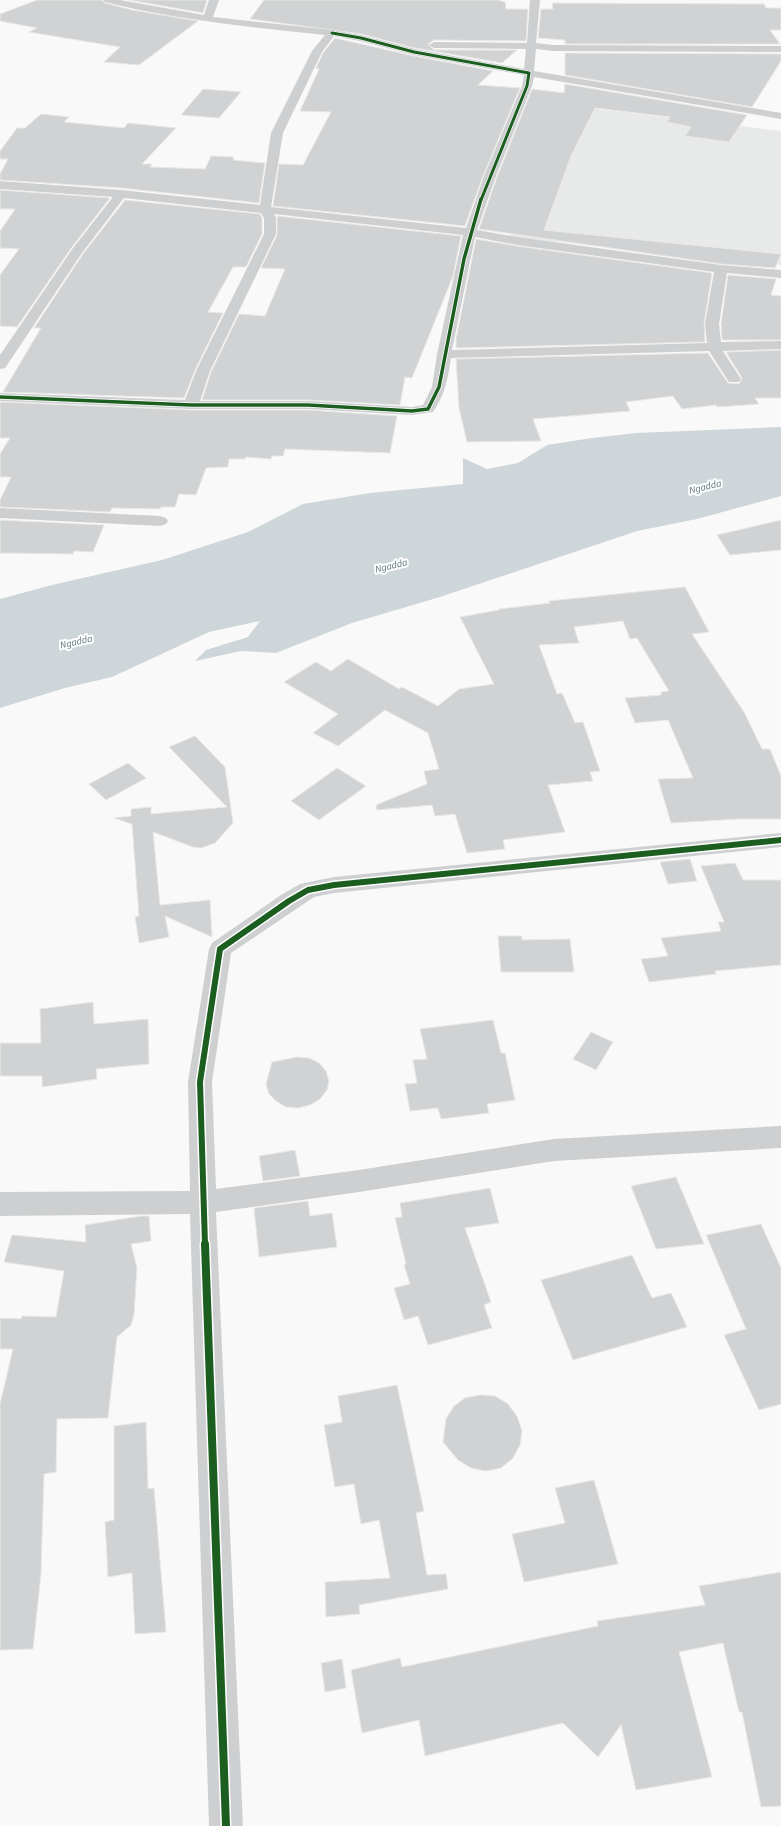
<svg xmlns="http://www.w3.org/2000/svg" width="781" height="1826" font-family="'Source Sans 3',sans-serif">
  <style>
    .built { fill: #e8e9e9 }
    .water { fill: #ced6d9 }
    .building { fill: #d0d2d3; stroke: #e8e8e8 }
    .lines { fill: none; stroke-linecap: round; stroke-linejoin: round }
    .minor { fill: #cecfd0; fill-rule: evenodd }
    .cycleway-far3-casing { stroke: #fff; stroke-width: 4 }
    .cycleway-far2-casing { stroke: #fff; stroke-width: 5 }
    .cycleway-far1-casing { stroke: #fff; stroke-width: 9 }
    .cycleway-casing { stroke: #fff; stroke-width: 11 }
    .cycleway-far3 { stroke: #1b5e20; stroke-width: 3 }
    .cycleway-far2 { stroke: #1b5e20; stroke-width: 3.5 }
    .cycleway-far1 { stroke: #1b5e20; stroke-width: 6 }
    .cycleway { stroke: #1b5e20; stroke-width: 8 }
    .labels { text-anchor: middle; stroke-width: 4; stroke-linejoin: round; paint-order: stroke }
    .far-water-label { font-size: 10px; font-style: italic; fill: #60757c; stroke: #fff }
  </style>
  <rect width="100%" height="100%" fill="#f9f9f9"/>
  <path class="built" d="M 572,106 L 781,131 L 781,265 L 509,237 Z"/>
  <path class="water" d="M 781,427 L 781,496 L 697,519 L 637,531 L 440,597 L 352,623 L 276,653 L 241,651 L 195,661 L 206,650 L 248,637 L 260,621 L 209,632 L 112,677 L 65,688 L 0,708 L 0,599 L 52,585 L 162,560 L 248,532 L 303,504 L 370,493 L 463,484 L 463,458 L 487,469 L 518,463 L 547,445 L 592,438 L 636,433 Z"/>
  <path class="building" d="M 37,0 L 102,0 L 105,3 L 132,10 L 198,21 L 139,65 L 104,62 L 120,47 L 29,32 L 37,28 L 0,21 L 0,14 Z
    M 129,0 L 207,0 L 203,13 Z
    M 264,0 L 498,0 L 505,2 L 506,9 L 528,9 L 526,41 L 434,40 L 428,44 L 434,50 L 517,50 L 502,63 L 415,48 L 361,34 L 250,19 Z
    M 552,3 L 764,4 L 766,8 L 781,8 L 781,30 L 770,30 L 780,44 L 565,44 L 565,40 L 538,38 L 541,9 L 553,9 Z
    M 335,38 L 414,56 L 493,71 L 478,85 L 520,88 L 483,176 L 465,226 L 273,206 L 279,164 L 303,165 L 331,112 L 300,111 L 319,69 L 316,68 L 323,53 Z
    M 565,53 L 781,54 L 781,61 L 752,107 L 565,75 Z
    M 565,84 L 747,115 L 729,142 L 685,136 L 691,127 L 667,122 L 670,117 L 595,108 L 571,156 L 544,230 L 781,254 L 775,268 L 721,264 L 479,229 L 497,177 L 532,89 L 564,93 Z
    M 203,89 L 241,92 L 219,118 L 181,115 Z
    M 41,114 L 69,117 L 64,122 L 124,128 L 128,123 L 176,128 L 142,164 L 152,164 L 150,167 L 205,169 L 211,156 L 234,157 L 233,160 L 265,163 L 259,203 L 121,188 L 0,180 L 0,174 L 8,159 L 0,159 L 0,151 L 17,128 L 25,128 Z
    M 0,190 L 110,198 L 72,247 L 17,327 L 0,326 L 0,275 L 19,249 L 0,248 L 0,231 L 15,209 L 0,209 Z
    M 125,200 L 260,214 L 262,218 L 262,234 L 246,267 L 233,267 L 208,312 L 223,313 L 195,370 L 184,398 L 3,392 L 41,328 L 34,328 L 83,254 Z
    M 277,216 L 461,236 L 453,276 L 412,378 L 405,377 L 400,405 L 308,400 L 202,400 L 211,372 L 239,314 L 265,316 L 285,269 L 261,268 L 277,235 Z
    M 476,239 L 517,246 L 712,273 L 704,324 L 705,342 L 456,348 L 456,339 Z
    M 728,275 L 776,279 L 771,295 L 781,296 L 781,340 L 722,340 L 721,324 Z
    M 781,350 L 781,398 L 755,398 L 759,404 L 717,407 L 716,405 L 682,409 L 673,396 L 626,402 L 630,411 L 533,419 L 541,441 L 467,442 L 459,408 L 456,359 L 708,353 L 728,383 L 739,384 L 742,378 L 726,352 Z
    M 0,402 L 191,410 L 308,410 L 397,416 L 390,453 L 285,449 L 283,456 L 272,456 L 271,459 L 246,457 L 245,459 L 229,459 L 228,467 L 206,468 L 196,495 L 179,494 L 175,507 L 161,507 L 160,509 L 112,508 L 110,512 L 0,507 L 0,500 L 11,477 L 0,477 L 0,454 L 10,438 L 0,438 Z
    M 0,520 L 104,525 L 93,552 L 74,551 L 73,554 L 0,553 Z
    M 781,520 L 781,550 L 730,555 L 717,535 Z
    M 685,587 L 709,632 L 692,634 L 744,712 L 762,749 L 770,749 L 781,776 L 781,819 L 739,819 L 671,823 L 658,779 L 693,778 L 668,720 L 635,723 L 625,698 L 661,695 L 661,692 L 669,691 L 637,638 L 630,639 L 623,621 L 574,627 L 579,643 L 539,645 L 557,694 L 562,693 L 575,723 L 583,722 L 600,771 L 590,772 L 593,781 L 548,785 L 565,832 L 503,840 L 505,849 L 467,853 L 455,814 L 435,816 L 432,805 L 377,810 L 376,805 L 427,784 L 424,771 L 439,769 L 428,733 L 385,710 L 338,746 L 313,733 L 338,714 L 284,682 L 316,662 L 331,671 L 348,659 L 399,689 L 402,687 L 438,706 L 459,689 L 494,684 L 460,617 L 499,610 L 499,609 L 550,603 L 549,601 Z
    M 195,736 L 225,767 L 233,823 L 215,843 L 201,848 L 193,847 L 153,832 L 160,905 L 210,900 L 212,937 L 165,916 L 169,937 L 139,943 L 135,917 L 139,916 L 132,824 L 114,818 L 131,816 L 131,809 L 151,807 L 151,814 L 227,807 L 169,747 Z
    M 128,763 L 146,778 L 106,800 L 89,784 Z
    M 337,768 L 366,786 L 319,820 L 291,801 Z
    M 690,859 L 697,881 L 668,884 L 660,862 Z
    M 735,863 L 743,880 L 781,880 L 781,965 L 715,971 L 716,974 L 649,982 L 641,959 L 668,956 L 661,938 L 721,931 L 718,922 L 724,922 L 701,866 Z
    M 498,936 L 522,936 L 522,940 L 570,939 L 574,972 L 501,972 Z
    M 93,1002 L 94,1024 L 148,1019 L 149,1064 L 96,1069 L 97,1079 L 42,1087 L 42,1076 L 0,1076 L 0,1043 L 41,1043 L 40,1009 Z
    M 493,1020 L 501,1053 L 505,1053 L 515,1100 L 487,1104 L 489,1113 L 441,1119 L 438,1108 L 410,1111 L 405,1084 L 417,1083 L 413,1060 L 427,1059 L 420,1029 Z
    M 591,1032 L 613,1042 L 596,1070 L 573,1059 Z
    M 297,1057 L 309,1058 L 319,1063 L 326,1071 L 329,1081 L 327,1090 L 320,1099 L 310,1105 L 298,1108 L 286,1107 L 276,1101 L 269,1094 L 266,1084 L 272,1062 Z
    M 295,1150 L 300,1176 L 263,1181 L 259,1156 Z
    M 676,1177 L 704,1244 L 656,1249 L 631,1186 Z
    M 490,1188 L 499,1223 L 465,1228 L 491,1302 L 484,1305 L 492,1328 L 428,1345 L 418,1316 L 404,1320 L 394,1288 L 410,1284 L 404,1265 L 406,1264 L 395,1218 L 402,1217 L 400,1203 Z
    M 308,1201 L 310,1216 L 332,1213 L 337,1247 L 259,1257 L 254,1208 Z
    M 141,1216 L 149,1216 L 151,1241 L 131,1244 L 137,1268 L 134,1315 L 131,1325 L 117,1337 L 108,1418 L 57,1419 L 56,1472 L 44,1474 L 41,1574 L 33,1649 L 0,1650 L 0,1404 L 13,1349 L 0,1349 L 0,1318 L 21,1319 L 22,1316 L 56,1317 L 64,1271 L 4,1262 L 12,1235 L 86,1242 L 85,1225 Z
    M 761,1224 L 781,1268 L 781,1404 L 759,1410 L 724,1335 L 746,1329 L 706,1235 Z
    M 632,1255 L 652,1298 L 671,1293 L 687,1327 L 573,1360 L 541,1280 Z
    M 397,1385 L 424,1511 L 416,1513 L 427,1575 L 446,1574 L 448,1589 L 359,1605 L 360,1614 L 326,1617 L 325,1582 L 390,1578 L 379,1520 L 361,1524 L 354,1484 L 335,1487 L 324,1425 L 342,1422 L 338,1396 Z
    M 480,1395 L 495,1396 L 508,1404 L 517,1416 L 522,1431 L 520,1445 L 513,1458 L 501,1468 L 486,1471 L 471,1468 L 458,1460 L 443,1442 L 446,1419 L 454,1406 L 465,1398 Z
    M 146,1422 L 148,1489 L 154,1488 L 166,1632 L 135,1634 L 132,1573 L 108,1577 L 105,1522 L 114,1520 L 114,1426 Z
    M 594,1480 L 618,1564 L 524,1582 L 512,1534 L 565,1523 L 555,1488 Z
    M 781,1572 L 781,1806 L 761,1807 L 742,1712 L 739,1712 L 723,1643 L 679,1652 L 712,1777 L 636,1790 L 621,1725 L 598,1757 L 563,1723 L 425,1756 L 419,1720 L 362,1733 L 351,1670 L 400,1658 L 402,1667 L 598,1626 L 597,1621 L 705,1605 L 699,1586 Z
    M 342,1659 L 346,1688 L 325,1692 L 321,1663 Z"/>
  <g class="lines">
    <path class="minor" d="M 103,0 L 120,0 L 204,15 L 209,0 L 219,0 L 213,17 L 332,30 L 361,35 L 415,49 L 524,69 L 526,49 L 434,48 L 429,45 L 434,42 L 527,43 L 530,0 L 540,0 L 536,43 L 553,45 L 781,46 L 781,52 L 553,51 L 536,49 L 534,71 L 781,113 L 781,119 L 534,77 L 532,86 L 496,176 L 477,230 L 517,237 L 721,265 L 781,270 L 781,278 L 727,273 L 719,324 L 721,342 L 781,341 L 781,349 L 723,351 L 741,379 L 739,382 L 729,382 L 709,351 L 451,358 C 448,378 445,395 433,412 L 412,415 L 308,409 L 191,409 L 0,401 L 0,393 L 185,400 L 196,371 L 264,234 L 264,218 L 261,213 L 124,198 L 82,253 L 5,368 L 0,369 L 0,355 L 73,248 L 113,197 L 0,189 L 0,181 L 121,190 L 260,205 L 271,133 L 312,51 L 325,35 C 251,27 177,20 105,2 ZM 334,36 L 360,41 L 414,55 L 524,75 L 522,86 L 484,176 L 466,228 L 271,207 L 283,133 L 322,52 ZM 274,214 L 463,235 L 437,354 L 432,387 L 423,405 L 412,407 L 308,401 L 200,401 L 210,371 L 276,234 L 276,218 ZM 475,237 L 517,245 L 714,272 L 705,324 L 707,343 L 452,350 Z
      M 0,508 L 160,516 L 166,518 L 168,521 L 166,524 L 160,526 L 0,518 Z
      M 781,833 L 781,847 L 334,893 L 314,897 L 231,953 L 212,1082 L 216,1189 L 359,1170 L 554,1139 L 781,1126 L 781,1148 L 554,1161 L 359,1192 L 216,1212 L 243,1826 L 209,1826 L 190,1214 L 0,1216 L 0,1192 L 190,1191 L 188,1082 L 209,949 L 212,943 L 281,895 L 300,884 L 334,877 Z"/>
    <g class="cycleway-far3-casing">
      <path id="cycleway-far3" d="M 332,33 L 361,38 L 414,52 L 529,73 L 527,86 L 481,200"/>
    </g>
    <g class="cycleway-far2-casing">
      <path id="cycleway-far2" d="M 0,397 L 191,405 L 308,405 L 412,411 L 428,409 L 439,387 L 464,259 L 481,199"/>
    </g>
    <g class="cycleway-far1-casing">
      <path id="cycleway-far1" d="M 205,1245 L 200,1082 L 220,949 L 289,901 L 308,890 L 334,885 L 781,840"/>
    </g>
    <g class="cycleway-casing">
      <path id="cycleway" d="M 205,1244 L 226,1826"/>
    </g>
    <use href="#cycleway-far3" class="cycleway-far3"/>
    <use href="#cycleway-far2" class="cycleway-far2"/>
    <use href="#cycleway-far1" class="cycleway-far1"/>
    <use href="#cycleway" class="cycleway"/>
  </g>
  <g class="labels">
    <g class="far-water-label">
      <text transform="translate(705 486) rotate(-14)" y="4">Ngadda</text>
      <text transform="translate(391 565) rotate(-14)" y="4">Ngadda</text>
      <text transform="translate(76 641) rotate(-13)" y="4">Ngadda</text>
    </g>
  </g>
</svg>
